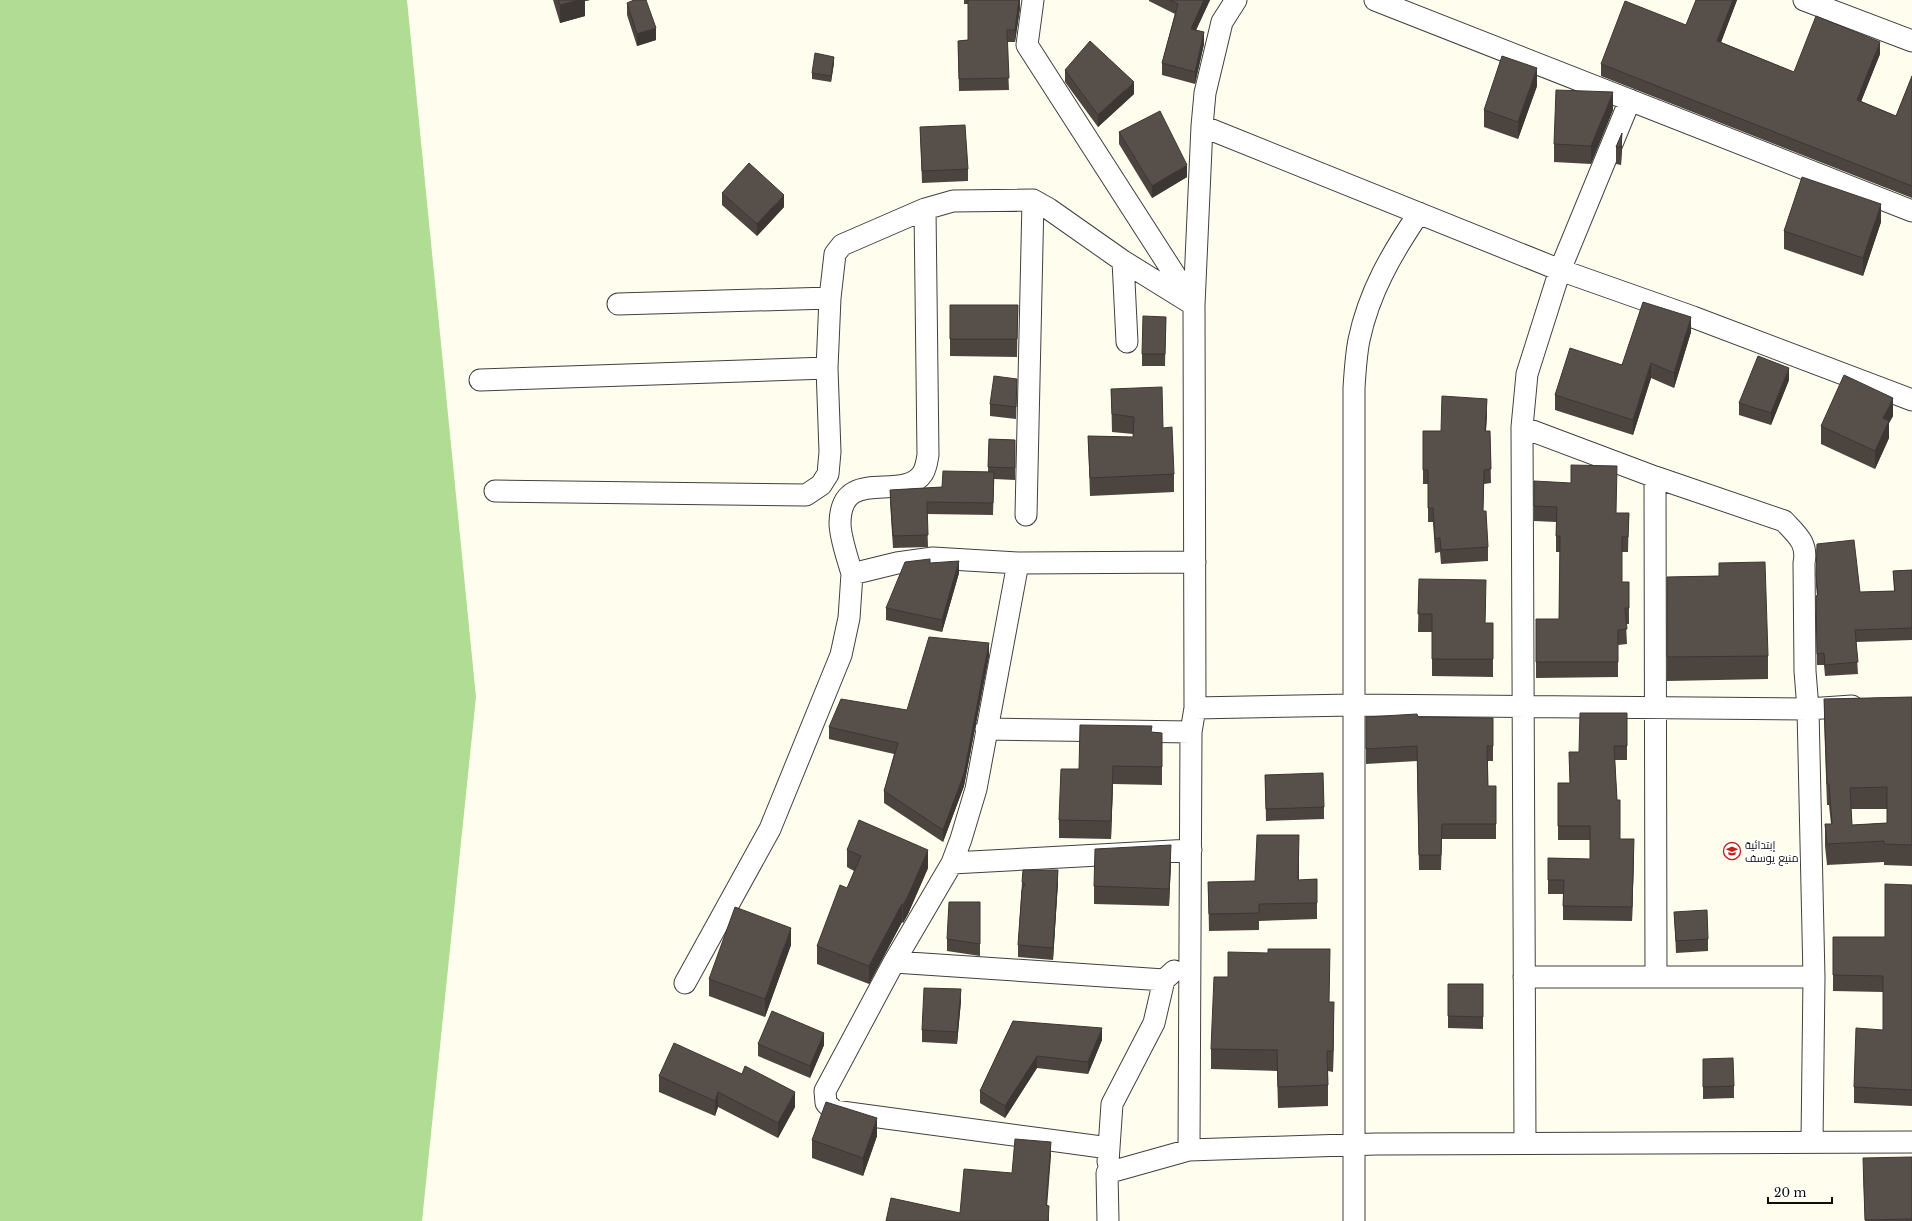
<svg xmlns="http://www.w3.org/2000/svg" width="1912" height="1221" font-family="'Libre Baskerville',Cairo,serif">
  <style>
    .forest { fill: #b0dd93 }
    .lines { fill: none; stroke-linecap: round; stroke-linejoin: round }
    .minor-casing { stroke: #404040; stroke-width: 23 }
    .minor { stroke: #fff; stroke-width: 21 }
    .wall { fill: #4b443f; fill-rule: evenodd }
    .shaded-wall { fill: #3d3733 }
    .building { fill: #574f49; stroke: #3d3733; fill-rule: evenodd }
    .labels { text-anchor: middle; stroke-width: 4; stroke-linejoin: round; paint-order: stroke }
    .poi-label { font-size: 11px; fill: #0d0d0d; stroke: #fff; text-anchor: start }
  </style>
  <rect width="100%" height="100%" fill="#fffdee"/>
  <path class="forest" d="M 0,0 L 407,0 L 476,697 L 422,1221 L 0,1221 Z"/>
  <g class="lines">
    <g class="minor-casing">
      <path id="minor" d="M 1033,0 L 1027,45 L 1191,300
        M 1375,0 L 1912,211
        M 1804,0 L 1912,41
        M 1202,126 L 1560,270 L 1693,317 L 1912,400
        M 1123,261 L 1127,342
        M 618,304 L 830,298
        M 480,380 L 827,368
        M 1522,427 L 1655,477 L 1784,521 C 1797,535 1808,543 1804,563 L 1805,671 L 1808,709 L 1814,977 L 1812,1141
        M 1655,477 L 1656,977
        M 495,491 L 806,495 L 821,485 L 828,474 L 830,452 L 827,368 L 830,298 L 835,254 L 842,245 L 925,209
        M 1026,515 L 1033,200
        M 1018,563 L 976,789 L 961,839 L 952,863 L 894,962 L 825,1091 L 826,1103 L 834,1111 L 1109,1148
        M 852,574 C 848,559 840,538 840,523 C 841,464 903,504 923,473 C 926,468 927,461 928,455 L 925,209 L 953,201 L 1033,200 L 1049,209 L 1123,261 L 1194,305
        M 1195,708 L 1353,705 L 1808,709 L 1852,706
        M 986,729 L 1191,732
        M 952,863 L 1191,850
        M 894,962 L 1164,980
        M 1524,977 L 1814,977
        M 685,983 L 770,829 L 841,655 L 849,618 L 852,574 L 897,563 L 933,558 L 1018,563 L 1195,562
        M 1525,1143 L 1522,427 L 1527,374 L 1560,270 L 1630,100
        M 1189,1150 L 1191,732 L 1195,708 L 1194,305 L 1202,126 L 1205,93 L 1222,22 L 1236,0
        M 1108,1162 L 1112,1104 L 1154,1023 L 1164,980 L 1174,971
        M 1108,1221 L 1107,1173 L 1189,1150 L 1376,1144 L 1912,1142
        M 1354,1221 L 1354,388 C 1355,372 1356,355 1359,340 C 1369,292 1392,253 1419,213"/>
    </g>
    <use href="#minor" class="minor"/>
  </g>
  <path class="wall" d="M 553,0 L 590,0 L 585,1 L 585,16 L 560,23 Z
    M 964,0 L 1020,0 L 1020,8 L 1015,42 L 1007,42 L 1009,90 L 959,91 L 958,41 L 968,40 L 968,4 L 964,4 Z
    M 1149,0 L 1210,0 L 1196,30 L 1204,44 L 1195,84 L 1162,75 L 1162,63 L 1175,14 L 1149,1 Z
    M 1696,0 L 1737,0 L 1721,42 L 1794,72 L 1880,54 L 1861,101 L 1896,116 L 1912,76 L 1912,198 L 1601,76 L 1601,64 L 1686,25 Z
    M 627,3 L 656,40 L 637,46 L 627,15 Z
    M 834,63 L 831,82 L 812,79 L 812,73 Z
    M 1065,70 L 1134,94 L 1098,127 L 1065,82 Z
    M 1537,86 L 1518,139 L 1484,127 L 1484,110 Z
    M 1613,110 L 1591,164 L 1554,162 L 1554,144 Z
    M 920,127 L 968,169 L 968,181 L 922,183 Z
    M 1119,132 L 1187,177 L 1152,198 L 1119,144 Z
    M 1622,133 L 1621,165 L 1616,164 L 1616,147 Z
    M 722,193 L 784,207 L 757,236 L 722,205 Z
    M 1881,222 L 1863,276 L 1784,249 L 1784,231 Z
    M 1018,305 L 1017,357 L 950,356 L 950,339 Z
    M 1166,317 L 1165,366 L 1142,366 L 1142,354 Z
    M 1691,332 L 1674,388 L 1651,378 L 1633,435 L 1555,410 L 1555,395 Z
    M 1017,379 L 1016,419 L 990,416 L 990,404 Z
    M 1789,380 L 1771,425 L 1739,415 L 1739,403 Z
    M 1111,389 L 1163,428 L 1174,474 L 1174,492 L 1090,496 L 1088,436 L 1133,437 L 1133,434 L 1112,432 Z
    M 1487,413 L 1486,431 L 1490,431 L 1491,483 L 1484,484 L 1483,511 L 1488,547 L 1488,561 L 1441,564 L 1440,552 L 1435,553 L 1433,522 L 1428,522 L 1428,484 L 1423,484 L 1423,431 L 1441,431 Z
    M 1893,416 L 1889,423 L 1889,438 L 1875,469 L 1821,444 L 1821,426 Z
    M 989,439 L 1015,440 L 1015,480 L 994,479 L 993,515 L 927,514 L 928,547 L 893,548 L 890,502 L 890,490 L 942,487 L 988,472 Z
    M 1534,481 L 1616,513 L 1629,513 L 1628,552 L 1622,552 L 1622,582 L 1629,582 L 1629,624 L 1626,624 L 1627,644 L 1618,645 L 1618,677 L 1536,678 L 1536,619 L 1559,619 L 1560,552 L 1556,552 L 1556,522 L 1534,521 Z
    M 1817,544 L 1860,592 L 1894,591 L 1893,571 L 1912,570 L 1912,640 L 1856,642 L 1858,674 L 1825,676 L 1824,665 L 1817,665 L 1816,596 L 1817,596 L 1816,586 Z
    M 930,563 L 959,573 L 942,632 L 886,620 L 886,608 Z
    M 1719,576 L 1768,656 L 1768,679 L 1667,681 L 1667,577 Z
    M 1419,579 L 1486,598 L 1485,623 L 1493,623 L 1493,677 L 1432,676 L 1432,632 L 1418,632 Z
    M 989,656 L 964,786 L 943,842 L 884,803 L 884,791 L 894,754 L 829,739 L 829,727 L 907,710 Z
    M 1912,697 L 1912,866 L 1884,865 L 1884,862 L 1827,865 L 1825,846 L 1825,824 L 1831,824 L 1829,805 L 1827,805 L 1824,720 L 1824,699 ZM 1851,809 L 1887,809 L 1887,823 L 1852,825 Z
    M 1627,713 L 1627,760 L 1615,760 L 1617,800 L 1620,839 L 1634,853 L 1632,921 L 1563,920 L 1563,894 L 1548,894 L 1548,858 L 1590,859 L 1590,840 L 1558,840 L 1558,783 L 1570,783 L 1569,752 L 1579,752 Z
    M 1366,717 L 1493,718 L 1493,761 L 1488,761 L 1488,786 L 1496,786 L 1496,839 L 1442,839 L 1441,870 L 1419,870 L 1417,761 L 1366,764 Z
    M 1152,732 L 1162,733 L 1162,785 L 1113,784 L 1111,839 L 1059,838 L 1059,820 L 1079,769 Z
    M 1265,775 L 1324,807 L 1324,819 L 1266,821 Z
    M 847,850 L 928,868 L 908,914 L 903,923 L 902,922 L 869,984 L 817,964 L 817,946 L 847,888 L 854,871 L 847,867 Z
    M 1299,852 L 1299,880 L 1317,879 L 1317,919 L 1259,921 L 1259,930 L 1209,931 L 1208,882 L 1255,881 Z
    M 1171,863 L 1169,906 L 1094,904 L 1094,886 Z
    M 1022,882 L 1058,882 L 1053,960 L 1018,957 L 1018,945 Z
    M 1912,885 L 1912,1106 L 1854,1103 L 1854,1087 L 1883,1030 L 1883,992 L 1833,991 L 1833,937 L 1885,937 Z
    M 980,902 L 980,956 L 947,951 L 947,939 Z
    M 1674,912 L 1708,939 L 1708,951 L 1676,953 Z
    M 791,945 L 765,1017 L 709,996 L 709,979 Z
    M 1448,984 L 1483,984 L 1483,1029 L 1448,1028 Z
    M 961,1001 L 957,1044 L 922,1042 L 922,1030 Z
    M 1329,1002 L 1334,1023 L 1333,1072 L 1328,1071 L 1328,1106 L 1278,1108 L 1277,1071 L 1211,1069 L 1211,1049 Z
    M 1013,1021 L 1102,1040 L 1088,1074 L 1037,1068 L 1005,1118 L 980,1103 L 980,1091 Z
    M 758,1044 L 824,1045 L 810,1078 L 758,1056 Z
    M 1703,1059 L 1734,1086 L 1734,1098 L 1703,1099 Z
    M 659,1076 L 795,1107 L 778,1138 L 718,1107 L 715,1116 L 659,1092 Z
    M 877,1136 L 863,1176 L 812,1158 L 812,1140 Z
    M 1912,1157 L 1912,1221 L 1865,1221 L 1863,1170 Z"/>
  <path class="shaded-wall" d="M 579,0 L 590,0 L 585,1 L 585,16 L 560,23 L 560,5 Z
    M 1019,0 L 1020,8 L 1015,42 L 1015,30 Z
    M 1204,0 L 1210,0 L 1191,41 L 1191,29 Z
    M 1733,0 L 1737,0 L 1717,53 L 1717,41 Z
    M 656,28 L 656,40 L 637,46 L 637,34 Z
    M 1204,32 L 1204,44 L 1195,84 L 1195,72 Z
    M 1880,42 L 1880,54 L 1857,112 L 1857,100 Z
    M 834,57 L 834,63 L 831,82 L 831,76 Z
    M 1537,68 L 1537,86 L 1518,139 L 1518,122 Z
    M 1134,82 L 1134,94 L 1098,127 L 1098,115 Z
    M 1613,92 L 1613,110 L 1591,164 L 1591,146 Z
    M 1622,133 L 1622,151 L 1621,165 L 1621,147 Z
    M 1187,165 L 1187,177 L 1152,198 L 1152,186 Z
    M 784,195 L 784,207 L 757,236 L 757,224 Z
    M 1881,204 L 1881,222 L 1863,276 L 1863,258 Z
    M 1691,317 L 1691,332 L 1674,388 L 1674,373 Z
    M 1651,363 L 1651,378 L 1633,435 L 1633,420 Z
    M 1789,368 L 1789,380 L 1771,425 L 1771,413 Z
    M 1893,398 L 1893,416 L 1889,423 L 1889,438 L 1875,469 L 1875,451 L 1883,418 Z
    M 1487,399 L 1487,413 L 1485,445 L 1485,431 Z
    M 959,561 L 959,573 L 942,632 L 942,620 Z
    M 989,643 L 989,656 L 964,786 L 943,842 L 943,830 Z
    M 1113,766 L 1113,784 L 1111,839 L 1111,821 Z
    M 1299,835 L 1299,852 L 1298,897 L 1298,880 Z
    M 1634,839 L 1634,853 L 1632,921 L 1632,907 Z
    M 1171,845 L 1171,863 L 1169,906 L 1169,889 Z
    M 928,850 L 928,868 L 908,914 L 903,923 L 903,905 Z
    M 1058,870 L 1058,882 L 1053,960 L 1053,948 Z
    M 902,904 L 902,922 L 869,984 L 869,966 Z
    M 791,928 L 791,945 L 765,1017 L 765,999 Z
    M 961,989 L 961,1001 L 957,1044 L 957,1032 Z
    M 1334,1002 L 1334,1023 L 1333,1072 L 1333,1051 Z
    M 1102,1028 L 1102,1040 L 1088,1074 L 1088,1062 Z
    M 824,1033 L 824,1045 L 810,1078 L 810,1066 Z
    M 1037,1056 L 1037,1068 L 1005,1118 L 1005,1106 Z
    M 718,1092 L 718,1107 L 715,1116 L 715,1101 Z
    M 795,1092 L 795,1107 L 778,1138 L 778,1123 Z
    M 877,1118 L 877,1136 L 863,1176 L 863,1158 Z
    M 1051,1142 L 1051,1156 L 1046,1220 L 1046,1205 Z
    M 1049,1206 L 1049,1221 L 1048,1221 Z"/>
  <path class="building" d="M 558,0 L 579,0 L 560,5 Z
    M 634,0 L 646,0 L 656,28 L 637,34 L 627,3 Z
    M 968,0 L 1019,0 L 1015,30 L 1007,30 L 1009,78 L 959,79 L 958,41 L 968,40 Z
    M 1170,0 L 1204,0 L 1191,29 L 1204,32 L 1195,72 L 1162,63 L 1178,4 Z
    M 1696,0 L 1733,0 L 1717,41 L 1794,72 L 1816,16 L 1880,42 L 1857,100 L 1896,116 L 1912,76 L 1912,186 L 1601,64 L 1625,1 L 1686,25 Z
    M 1090,41 L 1134,82 L 1098,115 L 1065,70 Z
    M 815,53 L 834,57 L 831,76 L 812,73 Z
    M 1502,56 L 1537,68 L 1518,122 L 1484,110 Z
    M 1556,90 L 1613,92 L 1591,146 L 1554,144 Z
    M 1160,111 L 1187,165 L 1152,186 L 1119,132 Z
    M 965,125 L 968,169 L 922,171 L 920,127 Z
    M 1622,133 L 1621,147 L 1616,147 Z
    M 749,163 L 784,195 L 757,224 L 722,193 Z
    M 1802,177 L 1881,204 L 1863,258 L 1784,231 Z
    M 1643,302 L 1691,317 L 1674,373 L 1651,363 L 1633,420 L 1555,395 L 1570,348 L 1622,365 Z
    M 950,305 L 1018,305 L 1017,339 L 950,339 Z
    M 1143,316 L 1166,317 L 1165,354 L 1142,354 Z
    M 1758,356 L 1789,368 L 1771,413 L 1739,403 Z
    M 1844,375 L 1893,398 L 1883,418 L 1889,421 L 1875,451 L 1821,426 Z
    M 994,376 L 1017,379 L 1016,407 L 990,404 Z
    M 1162,387 L 1163,428 L 1172,427 L 1174,474 L 1090,478 L 1088,436 L 1133,437 L 1134,417 L 1112,414 L 1111,389 Z
    M 1442,396 L 1487,399 L 1485,431 L 1490,431 L 1491,469 L 1484,470 L 1483,511 L 1486,511 L 1488,547 L 1441,550 L 1440,538 L 1435,539 L 1433,508 L 1428,508 L 1428,470 L 1423,470 L 1423,431 L 1441,431 Z
    M 989,439 L 1015,440 L 1015,468 L 988,467 Z
    M 1571,465 L 1617,466 L 1616,513 L 1629,513 L 1628,537 L 1622,537 L 1622,582 L 1629,582 L 1629,608 L 1625,608 L 1627,629 L 1618,630 L 1618,662 L 1536,662 L 1536,619 L 1559,619 L 1560,536 L 1556,536 L 1557,507 L 1534,506 L 1534,481 L 1571,483 Z
    M 943,471 L 994,472 L 993,503 L 927,502 L 928,535 L 893,536 L 890,490 L 942,487 Z
    M 1854,540 L 1860,592 L 1895,591 L 1893,571 L 1912,570 L 1912,628 L 1855,630 L 1858,662 L 1825,665 L 1824,653 L 1817,654 L 1816,596 L 1818,595 L 1816,575 L 1817,544 Z
    M 930,559 L 930,563 L 959,561 L 942,620 L 886,608 L 905,562 Z
    M 1765,562 L 1768,656 L 1667,657 L 1667,577 L 1719,576 L 1719,563 Z
    M 1419,579 L 1486,580 L 1485,623 L 1493,623 L 1493,659 L 1432,659 L 1432,614 L 1418,614 Z
    M 929,637 L 989,643 L 964,774 L 943,830 L 884,791 L 898,743 L 829,727 L 841,699 L 907,710 Z
    M 1912,697 L 1912,845 L 1884,844 L 1884,841 L 1827,844 L 1825,824 L 1832,824 L 1829,784 L 1827,784 L 1824,699 ZM 1887,787 L 1887,823 L 1852,825 L 1850,788 Z
    M 1580,713 L 1627,713 L 1627,746 L 1614,746 L 1617,800 L 1620,800 L 1620,839 L 1634,839 L 1632,907 L 1563,906 L 1564,880 L 1548,880 L 1548,858 L 1590,859 L 1590,826 L 1558,826 L 1558,783 L 1570,783 L 1569,752 L 1579,752 Z
    M 1417,714 L 1418,717 L 1493,718 L 1493,746 L 1487,746 L 1488,786 L 1496,786 L 1496,824 L 1442,824 L 1441,855 L 1419,855 L 1417,746 L 1366,749 L 1366,717 Z
    M 1080,725 L 1152,726 L 1151,732 L 1162,733 L 1162,767 L 1113,766 L 1111,821 L 1059,820 L 1061,769 L 1079,769 Z
    M 1323,773 L 1324,807 L 1266,809 L 1265,775 Z
    M 859,820 L 928,850 L 908,896 L 903,905 L 902,904 L 869,966 L 817,946 L 840,885 L 847,888 L 861,856 L 847,850 Z
    M 1257,835 L 1299,835 L 1298,880 L 1317,879 L 1317,903 L 1259,904 L 1259,913 L 1209,914 L 1208,882 L 1255,881 Z
    M 1171,845 L 1169,889 L 1094,886 L 1095,849 Z
    M 1023,870 L 1058,870 L 1053,948 L 1018,945 L 1022,890 L 1025,884 L 1022,882 Z
    M 1885,884 L 1912,885 L 1912,1090 L 1854,1087 L 1856,1028 L 1883,1030 L 1883,976 L 1833,975 L 1833,937 L 1885,937 Z
    M 949,902 L 980,902 L 980,944 L 947,939 Z
    M 735,907 L 791,928 L 765,999 L 709,979 Z
    M 1707,910 L 1708,939 L 1676,941 L 1674,912 Z
    M 1268,949 L 1330,949 L 1329,1002 L 1334,1002 L 1333,1051 L 1327,1051 L 1328,1085 L 1278,1087 L 1277,1050 L 1211,1049 L 1214,977 L 1228,977 L 1228,952 L 1268,953 Z
    M 1448,984 L 1483,984 L 1483,1017 L 1448,1016 Z
    M 924,988 L 961,989 L 957,1032 L 922,1030 Z
    M 772,1011 L 824,1033 L 810,1066 L 758,1044 Z
    M 1013,1021 L 1102,1028 L 1088,1062 L 1037,1056 L 1005,1106 L 980,1091 Z
    M 674,1043 L 742,1074 L 745,1066 L 795,1092 L 778,1123 L 718,1092 L 715,1101 L 659,1076 Z
    M 1733,1058 L 1734,1086 L 1703,1087 L 1703,1059 Z
    M 826,1102 L 877,1118 L 863,1158 L 812,1140 Z
    M 1015,1139 L 1051,1142 L 1046,1205 L 1049,1206 L 1048,1221 L 886,1221 L 891,1198 L 960,1213 L 964,1169 L 1012,1173 Z
    M 1912,1157 L 1912,1219 L 1865,1220 L 1863,1158 Z"/>
  <defs>
    <g id="school-ring" transform="scale(0.9)"><circle r="9.5" fill="#fff" stroke="#c5201e" stroke-width="1.5"/><path d="M0-5L7-2L0 1L-7-2ZM-4 1L0 2.5L4 1V4Q0 6-4 4Z" fill="#c5201e"/></g>
  </defs>
  <g fill-rule="evenodd">
    <use href="#school-ring" x="1732" y="851"/>
  </g>
  <g class="labels">
    <g class="poi-label">
      <text x="1745" y="849">إبتدائية<tspan x="1745" dy="13">منيع يوسف</tspan></text>
    </g>
  </g>
  <path d="M1768 1197v6h64v-6" fill="none" stroke="#0d0d0d" stroke-width="2"/>
  <text x="1774" y="1197" font-size="12" fill="#0d0d0d" stroke="#ffffff" stroke-width="3" paint-order="stroke">20 m</text>
</svg>
